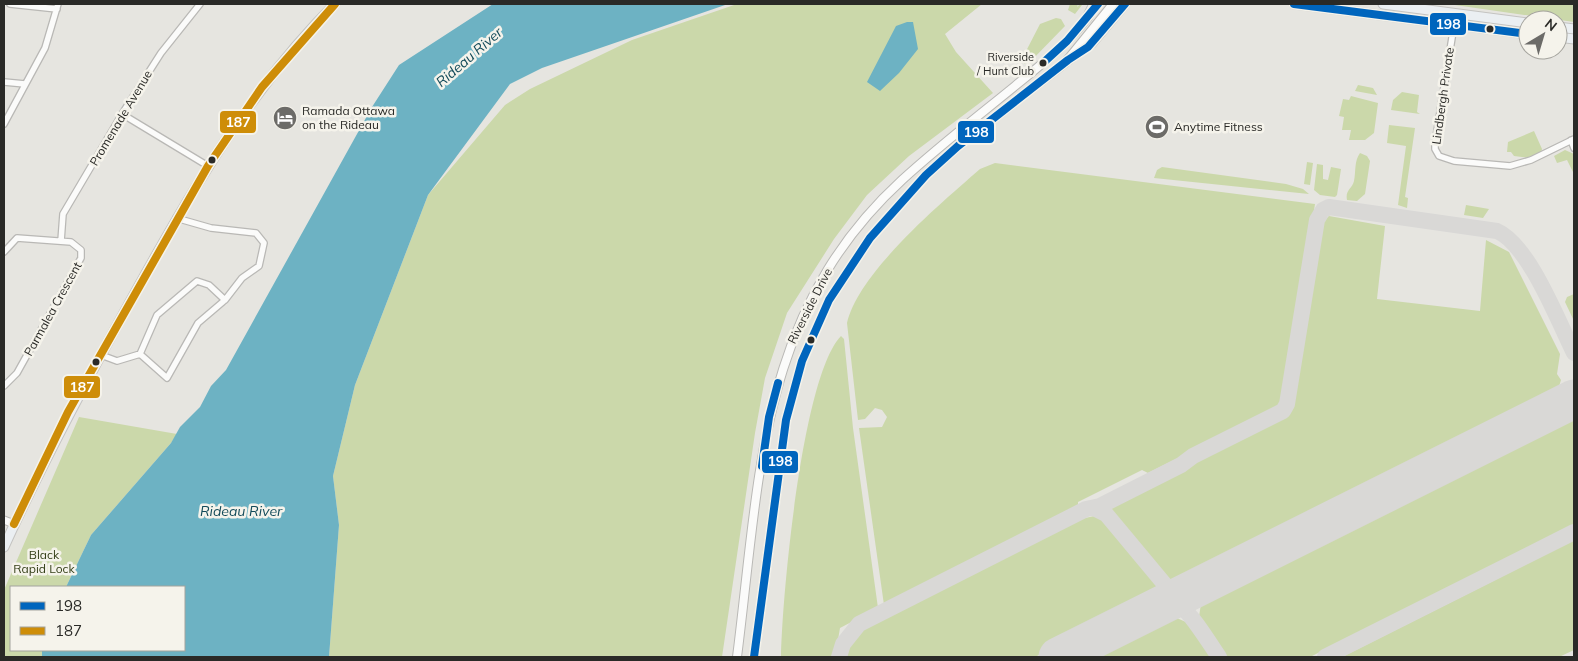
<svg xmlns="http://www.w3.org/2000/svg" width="1578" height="661" font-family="Mulish,sans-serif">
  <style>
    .green { fill: #cbd8aa }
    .water { fill: #6db2c3 }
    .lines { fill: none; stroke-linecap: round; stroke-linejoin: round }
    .taxiway { stroke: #d9d8d6; stroke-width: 16 }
    .runway { stroke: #d9d8d6; stroke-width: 39 }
    .minor-casing { stroke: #b9b8b5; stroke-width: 8 }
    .tertiary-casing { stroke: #b9b8b5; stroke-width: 9 }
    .secondary-casing { stroke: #b9b8b5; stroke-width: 10 }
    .primary-casing { stroke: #c4c3c1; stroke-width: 11 }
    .minor { stroke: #fbfbfa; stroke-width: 5.5 }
    .tertiary { stroke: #fbfbfa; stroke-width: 7 }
    .secondary { stroke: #fbfbfa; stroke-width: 8 }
    .primary { stroke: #ebeff2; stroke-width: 9 }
    .bus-1-casing { stroke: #f5f3eb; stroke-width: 11 }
    .bus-2-casing { stroke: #f5f3eb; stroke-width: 11 }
    .bus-1 { stroke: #0065bd; stroke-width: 8 }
    .bus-2 { stroke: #ce8d08; stroke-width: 8 }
    .bus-dot { fill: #2a2a27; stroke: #f5f3eb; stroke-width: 2 }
    .labels { text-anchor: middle; stroke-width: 5; stroke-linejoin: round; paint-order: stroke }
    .bus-label { font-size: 11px; fill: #2a2a27; stroke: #f5f3eb; text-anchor: end }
    .street-label { font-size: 12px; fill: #2a2a27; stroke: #f5f3eb }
    .poi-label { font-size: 12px; fill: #2a2a27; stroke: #f5f3eb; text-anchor: start }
    .park-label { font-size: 12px; fill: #343f18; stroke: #f5f3eb }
    .water-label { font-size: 14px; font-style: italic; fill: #134b5a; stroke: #f5f3eb }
    .line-badge { stroke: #f5f3eb; stroke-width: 2 }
    .badge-label { font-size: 14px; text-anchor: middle; font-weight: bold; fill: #fff }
  </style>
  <rect width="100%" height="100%" fill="#e6e5e0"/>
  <path class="green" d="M 737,4 L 982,4 L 945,34 L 956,52 L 993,93 L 909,156 L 867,195 L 834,239 L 787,313 L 765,378 L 755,433 L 722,657 L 329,657 L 339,525 L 333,476 L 355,385 L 428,195 L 505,105 L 530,89 L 632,40 Z
    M 1070,4 L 1078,4 L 1077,7 L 1080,4 L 1082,5 L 1075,14 L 1068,10 Z
    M 1448,4 L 1574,4 L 1574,22 Z
    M 1056,18 L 1061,19 L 1065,26 L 1030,62 L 1024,64 L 1023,57 L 1040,24 Z
    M 1358,85 L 1373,88 L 1377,95 L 1355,91 Z
    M 1402,92 L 1419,95 L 1417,112 L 1420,114 L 1391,110 L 1393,100 Z
    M 1351,96 L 1378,103 L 1374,133 L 1365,140 L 1349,140 L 1351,130 L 1342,130 L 1344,117 L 1339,116 L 1343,99 L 1349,100 Z
    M 1389,125 L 1415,128 L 1405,197 L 1408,198 L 1407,208 L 1398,205 L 1406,146 L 1387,143 Z
    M 1534,131 L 1542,149 L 1541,153 L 1530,158 L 1514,156 L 1511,152 L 1507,152 L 1508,142 Z
    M 1565,150 L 1574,154 L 1574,174 L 1567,160 L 1557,163 L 1554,156 Z
    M 1360,153 L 1367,156 L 1370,161 L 1365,194 L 1357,201 L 1347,200 C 1345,190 1352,189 1354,181 C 1356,172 1354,161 1360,153 Z
    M 1307,162 L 1313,163 L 1310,185 L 1304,184 Z
    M 995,163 L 1315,204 L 1284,398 L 1277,409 L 1148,473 L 1142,470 L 1078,502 L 1078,509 L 884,605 L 859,428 L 882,427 L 887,417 L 882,410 L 875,408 L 865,419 L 858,420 L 847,323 C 859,272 940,204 980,169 Z
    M 1317,164 L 1323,165 L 1323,179 L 1328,180 L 1331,167 L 1341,169 L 1337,195 L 1335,197 L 1320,195 L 1314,190 Z
    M 1162,167 L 1286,184 L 1303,189 L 1309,194 L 1154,178 L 1157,170 Z
    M 1466,205 L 1489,209 L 1483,218 L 1464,215 Z
    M 1329,216 L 1385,226 L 1377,299 L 1480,311 L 1486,240 L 1509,252 L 1560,354 L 1557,374 L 1561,380 L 1556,396 L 1178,584 L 1167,579 L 1111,512 L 1112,505 L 1290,413 L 1322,222 Z
    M 1574,294 L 1574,321 L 1565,302 L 1567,297 Z
    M 841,336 L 844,339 L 853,428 L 878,608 L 840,628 L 835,657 L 781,657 C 782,597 802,376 841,336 Z
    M 1573,411 L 1574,526 L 1310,657 L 1227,657 L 1199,617 L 1202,597 Z
    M 79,417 L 177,434 L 171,443 L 91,535 L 66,587 L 11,587 L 11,650 L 42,650 L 42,657 L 4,657 L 4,590 Z
    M 1099,515 L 1158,584 L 1161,594 L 1035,657 L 845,657 C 847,644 857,632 869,624 L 1076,520 Z
    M 1574,540 L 1574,650 L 1559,657 L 1342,657 Z
    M 1168,614 L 1188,623 L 1213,657 L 1082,657 Z"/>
  <path class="water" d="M 493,4 L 728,4 L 542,68 L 510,84 L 428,195 L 355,385 L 333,476 L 339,525 L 329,657 L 42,657 L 42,650 L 184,650 L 184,587 L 66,587 L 91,535 L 171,443 L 180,427 L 200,407 L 211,386 L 226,370 L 372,107 L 399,65 Z
    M 907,22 L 913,22 L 918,49 L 899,73 L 880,91 L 867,82 L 896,26 Z"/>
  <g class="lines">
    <path class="taxiway" d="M 1513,431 L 1564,405 L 1574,403
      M 1094,508 L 1106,514 L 1166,586 L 1175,592 L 1185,591 L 1236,566
      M 1228,574 L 1252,562
      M 1108,634 C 1124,626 1166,598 1182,608 C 1191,613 1212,647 1219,657
      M 839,657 L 843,644 L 859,624 L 1086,509 L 1100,506 L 1181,465 L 1193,456 L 1283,411 L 1287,404 L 1317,220 L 1323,210 L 1329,207 L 1497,231 C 1529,245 1558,321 1574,353
      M 1325,657 L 1574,532"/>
    <path class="runway" d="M 1058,657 L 1574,399"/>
    <g class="minor-casing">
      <path id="minor" d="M 10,4 L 57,9
        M 1456,13 L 1435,143 L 1435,149 L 1439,156 L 1454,161 L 1510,166 L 1531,160 L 1574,139
        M 4,82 L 25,84
        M 122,114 L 208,166
        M 4,124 L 45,48 L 58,4
        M 1571,140 L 1574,148
        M 61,241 L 63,214 L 122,114 L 161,53 L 200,4
        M 4,252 L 17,238 L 71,242 L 81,250 L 81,258 L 17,373 L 4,386
        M 140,354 L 167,378 L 198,323 L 225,300 L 242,278 L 259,266 L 264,243 L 256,233 L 211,228 L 176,218
        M 101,355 L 117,361 L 140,354 L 157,315 L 197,281 L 209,285 L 225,300"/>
    </g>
    <g class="tertiary-casing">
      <path id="tertiary" d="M 4,520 L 14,524"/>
    </g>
    <g class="secondary-casing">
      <path id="secondary" d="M 737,657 C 760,478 758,312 902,180 C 938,147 977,117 1015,86 C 1042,64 1070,42 1090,14
        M 754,657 L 786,420 L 802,361 L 829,300 L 870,238 L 926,175 L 958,146 L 1065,63 L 1113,4"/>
    </g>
    <g class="primary-casing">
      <path id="primary" d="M 1294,4 L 1528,34
        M 1383,4 L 1528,23
        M 1087,18 L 1094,4
        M 1558,27 L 1574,29
        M 1558,37 L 1574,39
        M 1068,60 L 1092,43 L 1125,4
        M 4,547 C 42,463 85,383 130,302 C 189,195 248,91 335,4"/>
    </g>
    <use href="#minor" class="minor"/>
    <use href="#tertiary" class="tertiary"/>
    <use href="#secondary" class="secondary"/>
    <use href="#primary" class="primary"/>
    <g class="bus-1-casing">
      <path id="bus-1" d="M 1294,4 L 1528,34
        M 1043,63 L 1067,41 L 1098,4
        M 762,466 L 769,417 L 778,383
        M 754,657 L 786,420 L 802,361 L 829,300 L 870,238 L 926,175 L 958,146 L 1068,60 L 1088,47 L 1125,4"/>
    </g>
    <g class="bus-2-casing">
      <path id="bus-2" d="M 14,524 L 68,412 L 208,166 L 262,87 L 335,4"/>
    </g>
    <use href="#bus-1" class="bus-1"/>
    <use href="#bus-2" class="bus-2"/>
  </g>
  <defs>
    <g id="hotel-disc" transform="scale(1.25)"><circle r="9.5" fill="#6c6b68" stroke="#f5f3eb"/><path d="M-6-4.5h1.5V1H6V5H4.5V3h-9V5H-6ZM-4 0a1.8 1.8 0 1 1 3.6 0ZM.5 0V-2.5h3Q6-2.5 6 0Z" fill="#fff"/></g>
    <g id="stadium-disc" transform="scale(1.25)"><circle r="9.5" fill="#6c6b68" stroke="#f5f3eb"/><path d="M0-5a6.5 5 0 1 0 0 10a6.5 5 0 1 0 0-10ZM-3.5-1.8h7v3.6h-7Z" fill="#fff"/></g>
  </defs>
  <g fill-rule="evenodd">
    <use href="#hotel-disc" x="285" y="118"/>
    <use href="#stadium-disc" x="1157" y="127"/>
  </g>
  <g class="bus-dot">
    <circle cx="1490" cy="29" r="4.5"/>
    <circle cx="1043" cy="63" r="4.5"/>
    <circle cx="212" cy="160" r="4.5"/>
    <circle cx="811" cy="340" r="4.5"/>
    <circle cx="96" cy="362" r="4.5"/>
  </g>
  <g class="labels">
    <g class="bus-label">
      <text x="1034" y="61">Riverside<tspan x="1034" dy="14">/ Hunt Club</tspan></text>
    </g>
    <g class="street-label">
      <text transform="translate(1443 96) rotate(-82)" y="4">Lindbergh Private</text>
      <text transform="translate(121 118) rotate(-59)" y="4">Promenade Avenue</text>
      <text transform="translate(810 306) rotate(-63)" y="4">Riverside Drive</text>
      <text transform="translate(53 309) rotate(-61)" y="4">Parmalea Crescent</text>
    </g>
    <g class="poi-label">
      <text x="302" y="115">Ramada Ottawa<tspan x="302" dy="14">on the Rideau</tspan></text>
      <text x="1174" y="131">Anytime Fitness</text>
    </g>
    <g class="park-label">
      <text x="44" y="559">Black<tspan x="44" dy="14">Rapid Lock</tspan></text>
    </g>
    <g class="water-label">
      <text transform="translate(469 57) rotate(-41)" y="5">Rideau River</text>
      <text x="241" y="516">Rideau River</text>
    </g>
  </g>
  <g class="line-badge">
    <rect x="1429" y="12" width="38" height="24" rx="5" fill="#0065bd"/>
    <rect x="219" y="110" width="38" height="24" rx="5" fill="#ce8d08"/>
    <rect x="957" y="120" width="38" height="24" rx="5" fill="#0065bd"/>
    <rect x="63" y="375" width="38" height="24" rx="5" fill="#ce8d08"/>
    <rect x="761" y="450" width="38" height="24" rx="5" fill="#0065bd"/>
  </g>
  <g class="badge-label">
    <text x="1448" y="29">198</text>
    <text x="238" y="127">187</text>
    <text x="976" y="137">198</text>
    <text x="82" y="392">187</text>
    <text x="780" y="466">198</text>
  </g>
  <rect width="1578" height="661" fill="none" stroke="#2a2a27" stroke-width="10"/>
  <rect x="10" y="586" width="175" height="65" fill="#f5f3eb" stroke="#a4a39d"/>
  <rect x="20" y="602" width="25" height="8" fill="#0065bd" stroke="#a4a39d"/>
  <text x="55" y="611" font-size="15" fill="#2a2a27">198</text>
  <rect x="20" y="627" width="25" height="8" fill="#ce8d08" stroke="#a4a39d"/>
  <text x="55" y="636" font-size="15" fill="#2a2a27">187</text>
  <g transform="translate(1543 35) rotate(38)"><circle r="24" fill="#f5f3eb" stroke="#a4a39d"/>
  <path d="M0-4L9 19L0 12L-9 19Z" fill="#6c6b68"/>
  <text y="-8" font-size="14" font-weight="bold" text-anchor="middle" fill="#2a2a27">N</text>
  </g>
</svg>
